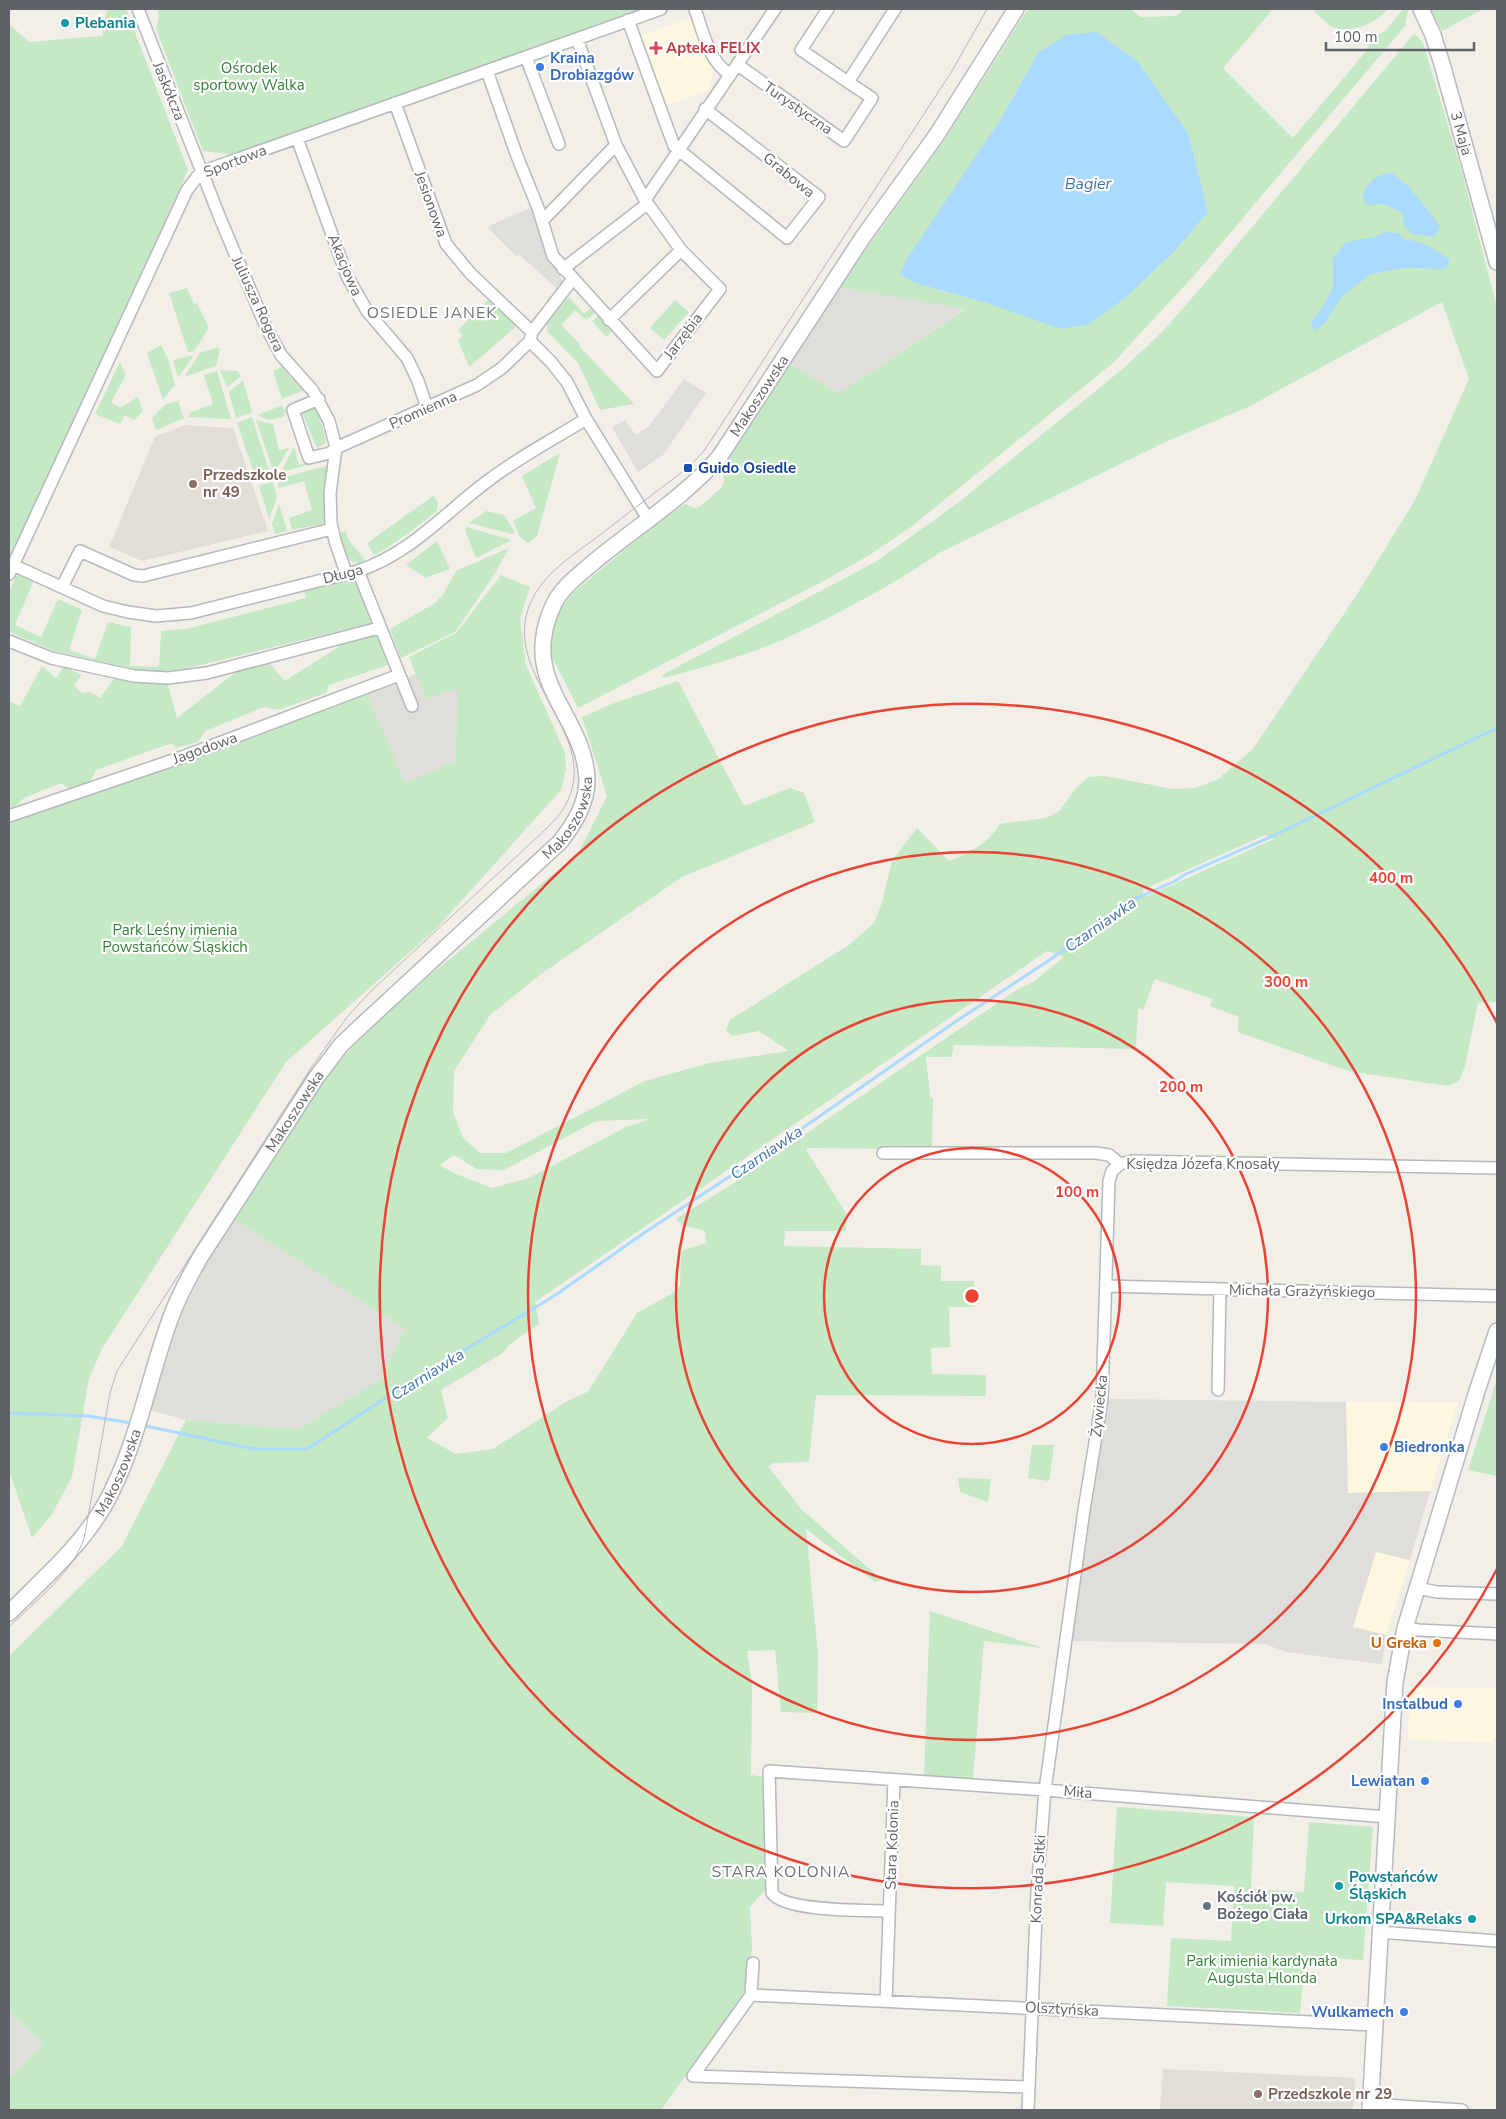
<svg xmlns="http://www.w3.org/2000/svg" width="1506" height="2119" font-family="'Nunito Sans',sans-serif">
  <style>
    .commercial { fill: #fef7e0 }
    .industrial { fill: #e0deda }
    .education { fill: #e1ded6 }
    .green { fill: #c5e8c5; fill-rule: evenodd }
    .water { fill: #aadaff }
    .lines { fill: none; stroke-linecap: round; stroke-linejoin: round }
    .stream { stroke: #aadaff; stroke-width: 3 }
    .street-casing { stroke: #b5b8bc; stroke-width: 14 }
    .secondary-casing { stroke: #b6babf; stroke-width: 18 }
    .street { stroke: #fff; stroke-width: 11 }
    .secondary { stroke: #fff; stroke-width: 15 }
    .tram { stroke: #b6b7b8; stroke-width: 1 }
    .ring { fill: none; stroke: #ea4335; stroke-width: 2.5 }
    .culture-dot { fill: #0f9aa8; stroke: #fff; stroke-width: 2 }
    .health-dot { fill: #e0444e; stroke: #fff; stroke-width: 2 }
    .shop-dot { fill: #3f7fe0; stroke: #fff; stroke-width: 2 }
    .transit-dot { fill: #1a4fb4; stroke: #fff; stroke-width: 2 }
    .education-dot { fill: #8d6e63; stroke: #fff; stroke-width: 2 }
    .food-dot { fill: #e8710a; stroke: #fff; stroke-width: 2 }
    .worship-dot { fill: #6b7280; stroke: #fff; stroke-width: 2 }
    .labels { text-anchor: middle; stroke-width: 4.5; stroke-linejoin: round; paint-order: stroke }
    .culture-label { font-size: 15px; font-weight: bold; fill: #0d838f; stroke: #fff; text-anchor: start }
    .health-label { font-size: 15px; font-weight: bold; fill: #be3a42; stroke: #fff; text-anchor: start }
    .shop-label { font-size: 15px; font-weight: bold; fill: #366cbe; stroke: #fff; text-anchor: end }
    .park-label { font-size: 15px; fill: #348238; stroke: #fff }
    .street-label { font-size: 15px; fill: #5f6368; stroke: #fff }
    .transit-label { font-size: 15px; font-weight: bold; fill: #164399; stroke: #fff; text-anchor: start }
    .education-label { font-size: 15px; font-weight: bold; fill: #785e54; stroke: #fff; text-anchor: start }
    .food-label { font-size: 15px; font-weight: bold; fill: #c56008; stroke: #fff; text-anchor: end }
    .worship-label { font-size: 15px; font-weight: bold; fill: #5b616d; stroke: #fff; text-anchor: start }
    .water-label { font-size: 16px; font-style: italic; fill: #4174aa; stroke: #fff }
    .neighbourhood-label { font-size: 16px; letter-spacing: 1px; fill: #70757a; stroke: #fff }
    .centre { fill: #ea4335; stroke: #fff; stroke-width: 2.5 }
    .ring-label { font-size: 15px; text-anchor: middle; font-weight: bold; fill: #ea4335; stroke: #fff; stroke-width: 4.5; stroke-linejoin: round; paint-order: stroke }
  </style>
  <rect width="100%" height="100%" fill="#f1efe8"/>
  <path class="commercial" d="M 693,17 L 713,71 L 710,89 L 665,106 L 639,36 Z
    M 1346,1402 L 1458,1403 L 1430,1491 L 1347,1493 Z
    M 1376,1552 L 1410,1560 L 1386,1635 L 1353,1628 Z
    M 1410,1687 L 1497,1688 L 1497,1738 L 1494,1738 L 1494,1742 L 1408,1740 Z"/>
  <path class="industrial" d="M 530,208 L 563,282 L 556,288 L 520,255 L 517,257 L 487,227 Z
    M 839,287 L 967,308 L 839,393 L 790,364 Z
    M 684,379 L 706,393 L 663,455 L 638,472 L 612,427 L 625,420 L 636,435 L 649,426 Z
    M 416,674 L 426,699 L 457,687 L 456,761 L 405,784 L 367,694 Z
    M 233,1222 L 238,1222 L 405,1329 L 381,1379 L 298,1429 L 186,1420 L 150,1410 L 182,1314 L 202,1272 Z
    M 1107,1399 L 1346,1402 L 1348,1493 L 1430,1491 L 1410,1560 L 1376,1552 L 1353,1627 L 1386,1635 L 1382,1664 L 1287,1652 L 1264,1644 L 1072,1641 Z
    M 9,2011 L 43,2045 L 9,2078 Z"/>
  <path class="education" d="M 185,425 L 233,428 L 268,531 L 142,561 L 109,547 L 155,437 Z
    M 1163,2069 L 1355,2078 L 1353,2110 L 1160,2110 Z"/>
  <path class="green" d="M 107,9 L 126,9 L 188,170 L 9,563 L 9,24 L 29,42 L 102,36 Z
    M 157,9 L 647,9 L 234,155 L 203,151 L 156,29 L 159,15 Z
    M 1028,9 L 1130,9 L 1141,17 L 1175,16 L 1183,11 L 1183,9 L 1273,9 L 1223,68 L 1293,138 L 1364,54 L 1373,38 L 1387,29 L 1403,9 L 1408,9 L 1405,26 L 1198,271 L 1114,362 L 911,527 L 871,554 L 831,577 L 578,708 L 550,653 L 551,629 L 556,615 L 574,592 L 651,528 L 685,504 L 694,508 L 701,506 L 723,486 L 724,479 L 722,473 L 732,454 L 790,364 L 839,393 L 966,309 L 839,287 L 941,145 ZM 1038,53 L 1188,133 L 1208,212 L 1175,251 L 1124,299 L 1089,324 L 987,303 L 915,283 L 1002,117 Z
    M 1312,9 L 1388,9 C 1377,23 1351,34 1333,27 C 1326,24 1318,14 1312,9 Z
    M 1433,9 L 1483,9 L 1442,31 L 1431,10 Z
    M 1414,34 L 1420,39 L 1424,46 L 1462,172 L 1497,308 L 1497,1002 L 1478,1003 L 1465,1066 L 1459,1081 L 1448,1086 L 1348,1071 L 1238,1032 L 1239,1017 L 1210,1006 L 1212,999 L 1155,979 L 1143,1010 L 1138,1008 L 1136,1049 L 954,1045 L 951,1057 L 926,1057 L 930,1097 L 933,1098 L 932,1149 L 808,1148 L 806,1150 L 846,1213 L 846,1231 L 785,1231 L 784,1246 L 921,1249 L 921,1265 L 941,1266 L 941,1281 L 974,1281 L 974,1307 L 949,1307 L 950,1347 L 931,1348 L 932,1374 L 986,1375 L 986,1396 L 816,1395 L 809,1462 L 774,1463 L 768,1466 L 801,1509 L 882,1580 L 875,1582 L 806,1529 L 818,1654 L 817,1713 L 781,1712 L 775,1650 L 747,1651 L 752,1684 L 751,1775 L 764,1777 L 766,1889 L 750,1907 L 752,1947 L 747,1989 L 661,2110 L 9,2110 L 9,2078 L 43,2045 L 9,2011 L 9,1656 L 122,1546 L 186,1420 L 298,1429 L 381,1379 L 405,1329 L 238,1222 L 233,1222 L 328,1075 L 361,1037 L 423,981 L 578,854 L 607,796 L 582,717 L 612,704 L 678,681 L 744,806 L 790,788 L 804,793 L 815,822 L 682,877 L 541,974 L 490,1015 L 454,1071 L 453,1112 L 463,1138 L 480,1153 L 506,1153 L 645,1081 L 709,1063 L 789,1051 L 759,1031 L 732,1036 L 726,1030 L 730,1020 L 849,945 L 874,923 L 882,903 L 892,861 L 917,828 L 949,861 C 970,852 988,844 1000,824 L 1046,818 L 1059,811 L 1077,787 L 1089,777 L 1105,776 L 1173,789 L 1195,788 L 1217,780 L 1253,749 L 1356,596 L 1415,500 L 1469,379 L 1442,302 L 1248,407 L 1165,442 L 939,553 C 896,583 842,612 795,634 C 753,654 708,666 664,678 L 662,675 L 877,561 L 959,502 L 1125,367 L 1162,332 L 1206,282 ZM 1265,835 L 1274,839 L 1145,897 L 1142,890 ZM 1047,951 L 1064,957 L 1033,982 L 1018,989 L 734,1183 L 676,1219 L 682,1225 L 705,1231 L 706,1243 L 681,1251 L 680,1286 L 673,1293 L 637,1313 L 588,1392 L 569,1400 L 493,1449 L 456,1454 L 427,1438 L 448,1418 L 441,1390 L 501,1354 L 510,1344 L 539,1324 L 535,1302 ZM 650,1119 L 626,1127 L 529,1178 L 492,1188 L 456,1174 L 439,1165 L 454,1155 L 477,1169 L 504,1170 L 596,1121 Z
    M 187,288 L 194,304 L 197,303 L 209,328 L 194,351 L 188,352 L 169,293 Z
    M 569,297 L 584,314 L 591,308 L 595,313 L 586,320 L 575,310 L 561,325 L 580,344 L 579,346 L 634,404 L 600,410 L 578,363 L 547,331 L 547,322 Z
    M 488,300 L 517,326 L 469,367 L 458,340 L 463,336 L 458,330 Z
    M 675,300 L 689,312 L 664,340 L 650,328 Z
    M 600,314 L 615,329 L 606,337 L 592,321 Z
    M 161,345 L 168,359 L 175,385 L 163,400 L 147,353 Z
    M 216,348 L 220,349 L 216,366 L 184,377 L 200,353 Z
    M 194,355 L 178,378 L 173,360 Z
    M 120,362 L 126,375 L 111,402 L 120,408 L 138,397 L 143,411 L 134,420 L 124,415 L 120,424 L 95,414 Z
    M 282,367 L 297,384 L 306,389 L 282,399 L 273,371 Z
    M 220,370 L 237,371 L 241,376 L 227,387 Z
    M 217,371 L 231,419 L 189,417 L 189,413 L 213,404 L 204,375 Z
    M 243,380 L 252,412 L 236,418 L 229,392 Z
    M 178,401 L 184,418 L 156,430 L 152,418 L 166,404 Z
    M 281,406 L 286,411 L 283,417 L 268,420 L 257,415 Z
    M 314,406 L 322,425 L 326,443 L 317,448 L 302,413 Z
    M 252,417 L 271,477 L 257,482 L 237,423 Z
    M 256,420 L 273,424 L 279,450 L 289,448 L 274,474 Z
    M 294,447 L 299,465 L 322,458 L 323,461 L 281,472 Z
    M 560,453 L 537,536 L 528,543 L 520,537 L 513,521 L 536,508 L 522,476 Z
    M 327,466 L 329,469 L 324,492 L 325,523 L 292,530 L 289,518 L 312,510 L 304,481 L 279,488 L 277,479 Z
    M 272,481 L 277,497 L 269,519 L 259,486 Z
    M 433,496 L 438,502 L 437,511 L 406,535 L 377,554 L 373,554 L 367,543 Z
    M 279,504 L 287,531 L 275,534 L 272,524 Z
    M 486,511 L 504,515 L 515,532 L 512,534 L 469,523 Z
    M 466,527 L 512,540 L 476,558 L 465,530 Z
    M 345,531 L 349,540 L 363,558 L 364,560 L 360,564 L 351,561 L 344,550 L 340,532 Z
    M 437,541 L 450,569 L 425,578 L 406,565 Z
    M 509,548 L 494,575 L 455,632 L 401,658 L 390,629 L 435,603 L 444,593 L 456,571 Z
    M 23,575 L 34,580 L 15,625 L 41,637 L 58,599 L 82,610 L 69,650 L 95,659 L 108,622 L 131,627 L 130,666 L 159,667 L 161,631 L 186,629 L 306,598 L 304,588 L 353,577 L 372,623 L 184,669 L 162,671 L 145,671 L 76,656 L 54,651 L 9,632 L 9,592 L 16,576 Z
    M 501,575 L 530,587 L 520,619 L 526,665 L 565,753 L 566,769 L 561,790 L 437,928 L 286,1062 L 103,1347 L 89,1378 L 72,1477 L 52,1514 L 32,1538 L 9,1470 L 9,820 L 367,694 L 405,783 L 456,761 L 457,688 L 426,699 L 409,657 L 456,633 Z
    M 376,632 L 388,665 L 329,685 L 326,693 L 278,710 L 264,707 L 205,731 L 198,742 L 176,748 L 172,743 L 96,770 L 90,782 L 68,788 L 61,783 L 24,798 L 16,806 L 9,808 L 9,701 L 20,706 L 42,666 L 56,678 L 64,666 L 81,675 L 74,686 L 82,693 L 90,692 L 100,698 L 118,674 L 167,681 L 177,718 L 249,662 L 265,659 L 285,681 L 357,635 Z
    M 1497,1379 L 1497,1476 L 1468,1470 Z
    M 1032,1445 L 1054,1445 L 1049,1481 L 1028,1478 Z
    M 958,1478 L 991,1479 L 988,1502 L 960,1492 Z
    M 930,1611 L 1043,1648 L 984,1641 L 973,1779 L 924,1776 Z
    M 1117,1807 L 1254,1817 L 1251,1889 L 1304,1892 L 1309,1822 L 1373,1827 L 1363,1960 L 1305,1957 L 1300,2013 L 1167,2006 L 1171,1938 L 1231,1941 L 1234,1886 L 1166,1882 L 1163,1926 L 1110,1923 Z"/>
  <path class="water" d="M 1097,32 L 1137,61 L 1188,133 L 1208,212 L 1175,251 L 1124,299 L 1089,324 L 1061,329 L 987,303 L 915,283 L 900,274 L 907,259 L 1002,117 L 1038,53 L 1067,35 Z
    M 1392,173 L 1409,187 L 1440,226 L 1435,237 L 1412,234 L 1404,226 L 1403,213 L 1384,204 L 1365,205 L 1363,193 C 1371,181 1376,174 1392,173 Z
    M 1384,232 L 1399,233 L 1404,239 C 1424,242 1433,248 1450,260 L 1446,269 L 1404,268 L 1371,274 L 1343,295 L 1324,324 L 1314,331 L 1311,322 L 1324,305 L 1333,287 L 1333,258 L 1346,242 L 1375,237 Z"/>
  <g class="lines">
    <path class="stream" d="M 9,1413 L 88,1416 L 132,1423
      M 141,1425 L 254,1449 L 307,1449 L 392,1394 L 554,1296 L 644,1233 L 794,1134 L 955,1022 L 1048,961 L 1128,902 L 1175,881 L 1186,874 L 1275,835 L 1497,728"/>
    <g class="street-casing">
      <path id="street" d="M 138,9 L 220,218 L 266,327 L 281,355 L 313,391 L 329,421 L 336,448 L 330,493 L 331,523 L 335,541 L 346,573
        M 695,9 C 703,32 708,59 729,74
        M 828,9 L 801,50 L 848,82
        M 628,20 L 674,146 L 787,238 L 819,197 L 705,109
        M 577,39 L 616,145 L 645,200 L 775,9
        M 526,57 L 559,144
        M 738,65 L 844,141 L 872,98 L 848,82 L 895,9
        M 487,71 L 517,156 L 538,208 L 553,256 L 657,371 L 720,289 L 681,250 L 645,200
        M 395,103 L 446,244 L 471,274 L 532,332
        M 297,138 L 347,276 L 367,311 L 407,358 L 418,381 L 427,408
        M 542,221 L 616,145
        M 563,269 L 647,204
        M 609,320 L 681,250
        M 530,341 L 551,362 L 567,382 L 586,419 L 648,519
        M 319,399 L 293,410 L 309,458 L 330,453 L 336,448 L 477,385 L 502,368 L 530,341 L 532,332 L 572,280
        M 13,565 L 103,606 L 128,612 L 156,616 L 191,613 L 358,571 C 412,553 444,513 489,480 C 519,457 554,439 586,419
        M 358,571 L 412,706
        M 9,574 L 187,190 L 201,172 L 661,9
        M 62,587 L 80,551 L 134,575 L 143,576 L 332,529
        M 9,641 L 51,658 L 134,676 L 168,678 L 207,673 L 379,628
        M 9,816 L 182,757 L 399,675
        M 883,1153 L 1096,1153 L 1109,1155 L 1120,1164 L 1132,1161 L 1497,1168
        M 1106,1286 L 1497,1296
        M 1218,1390 L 1220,1289
        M 1417,1588 L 1437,1592 L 1497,1594
        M 1405,1628 L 1419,1630 L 1497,1634
        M 889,1911 C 865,1910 785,1912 772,1893 L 769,1771 L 1045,1790 L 1387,1817
        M 1379,1932 L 1497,1941
        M 753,1963 L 751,1995 L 693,2076 L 1029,2087
        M 751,1995 L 1374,2025
        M 886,2001 L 894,1780
        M 1370,2104 L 1462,2110
        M 1028,2110 L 1037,1891 L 1045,1790 L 1084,1510 L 1102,1399 L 1109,1181 L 1112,1171 L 1120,1164"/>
    </g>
    <g class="secondary-casing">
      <g id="secondary">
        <path id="s1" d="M 1421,9 L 1433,35 L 1442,64 L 1497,262"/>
        <path id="s2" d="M 9,1613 C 43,1579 80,1547 104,1506 C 137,1448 148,1379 171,1317 C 179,1295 190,1275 201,1256 L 316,1078 L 341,1045 L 360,1027 L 560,842 C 574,824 587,804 587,780 C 585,715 519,684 552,608 C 560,588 579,575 595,561 C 636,527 685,497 720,456 L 863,237 L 936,136 L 1016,9"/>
        <path d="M 1370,2110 L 1395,1682 L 1405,1628 L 1477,1391 L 1497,1331"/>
      </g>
    </g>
    <use href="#street" class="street"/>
    <use href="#secondary" class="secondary"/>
    <path class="tram" d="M 9,1627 C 34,1602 77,1570 85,1534 L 110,1393 L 117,1371 L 311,1068 L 347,1017 L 371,991 L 545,830 C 553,822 561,814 566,804 C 605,731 490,671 535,594 C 549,570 574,554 596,538 C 627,514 658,490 689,467 L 704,451 L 952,71 L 987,9"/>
  </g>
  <g class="ring">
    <circle cx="972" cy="1296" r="148"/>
    <circle cx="972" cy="1296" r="296"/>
    <circle cx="972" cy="1296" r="444"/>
    <path d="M1497 1569A592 592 0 1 1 1497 1023"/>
  </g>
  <g class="culture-dot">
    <circle cx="65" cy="23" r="5"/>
    <circle cx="1339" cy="1886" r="5"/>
    <circle cx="1472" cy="1919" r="5"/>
  </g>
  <path class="health-dot" d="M653.5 40.5h5v5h5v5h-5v5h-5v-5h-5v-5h5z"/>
  <g class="shop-dot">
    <circle cx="540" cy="67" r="5"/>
    <circle cx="1384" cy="1447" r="5"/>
    <circle cx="1458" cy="1704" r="5"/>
    <circle cx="1425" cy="1781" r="5"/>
    <circle cx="1404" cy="2012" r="5"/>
  </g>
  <rect class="transit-dot" x="683" y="463" width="10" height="10" rx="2.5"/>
  <g class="education-dot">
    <circle cx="193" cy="484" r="5"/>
    <circle cx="1258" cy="2094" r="5"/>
  </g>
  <circle class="food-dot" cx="1437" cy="1643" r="5"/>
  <circle class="worship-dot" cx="1207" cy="1906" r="5"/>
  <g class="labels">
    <g class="culture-label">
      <text x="75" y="28">Plebania</text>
      <text x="1349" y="1882">Powstańców<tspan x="1349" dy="17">Śląskich</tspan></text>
      <text x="1462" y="1924" text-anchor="end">Urkom SPA&amp;Relaks</text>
    </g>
    <g class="health-label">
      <text x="666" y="53">Apteka FELIX</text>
    </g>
    <g class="shop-label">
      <text x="550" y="63" text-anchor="start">Kraina<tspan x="550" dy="17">Drobiazgów</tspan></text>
      <text x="1394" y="1452" text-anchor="start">Biedronka</text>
      <text x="1448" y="1709">Instalbud</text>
      <text x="1415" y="1786">Lewiatan</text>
      <text x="1394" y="2017">Wulkamech</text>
    </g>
    <g class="park-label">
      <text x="249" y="73">Ośrodek<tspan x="249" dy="17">sportowy Walka</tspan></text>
      <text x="175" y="935">Park Leśny imienia<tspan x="175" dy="17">Powstańców Śląskich</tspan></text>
      <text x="1262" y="1966">Park imienia kardynała<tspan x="1262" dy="17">Augusta Hlonda</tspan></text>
    </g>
    <g class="street-label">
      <text transform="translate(169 91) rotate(68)" y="5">Jaskółcza</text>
      <text transform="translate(798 108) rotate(35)" y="5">Turystyczna</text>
      <text dy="5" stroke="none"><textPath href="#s1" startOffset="131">3 Maja</textPath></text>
      <text transform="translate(235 161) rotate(-21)" y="5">Sportowa</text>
      <text transform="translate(789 175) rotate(39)" y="5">Grabowa</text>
      <text transform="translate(431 204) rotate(70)" y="5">Jesionowa</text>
      <text transform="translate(345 265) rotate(67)" y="5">Akacjowa</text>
      <text transform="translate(258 304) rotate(65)" y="5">Juliusza Rogera</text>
      <text transform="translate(683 336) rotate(-53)" y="5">Jarzębia</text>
      <text dy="5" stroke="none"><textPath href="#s2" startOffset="1515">Makoszowska</textPath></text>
      <text transform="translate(423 410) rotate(-24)" y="5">Promienna</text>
      <text transform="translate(343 574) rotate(-14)" y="5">Długa</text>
      <text transform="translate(205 748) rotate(-20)" y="5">Jagodowa</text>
      <text dy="5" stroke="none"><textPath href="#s2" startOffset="990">Makoszowska</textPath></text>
      <text dy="5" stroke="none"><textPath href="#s2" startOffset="585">Makoszowska</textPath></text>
      <text x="1203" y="1169">Księdza Józefa Knosały</text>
      <text transform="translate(1302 1291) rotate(1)" y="5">Michała Grażyńskiego</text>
      <text transform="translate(1099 1406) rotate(-84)" y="5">Żywiecka</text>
      <text dy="5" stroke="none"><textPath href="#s2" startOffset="180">Makoszowska</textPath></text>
      <text transform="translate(1078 1792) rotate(5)" y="5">Miła</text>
      <text transform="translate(892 1845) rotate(-88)" y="5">Stara Kolonia</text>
      <text transform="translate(1038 1879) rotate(-87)" y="5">Konrada Sitki</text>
      <text transform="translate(1062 2009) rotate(3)" y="5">Olsztyńska</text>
    </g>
    <g class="transit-label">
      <text x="698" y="473">Guido Osiedle</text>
    </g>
    <g class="education-label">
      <text x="203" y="480">Przedszkole<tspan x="203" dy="17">nr 49</tspan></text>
      <text x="1268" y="2099">Przedszkole nr 29</text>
    </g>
    <g class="food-label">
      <text x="1427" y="1648">U Greka</text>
    </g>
    <g class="worship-label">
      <text x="1217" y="1902">Kościół pw.<tspan x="1217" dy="17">Bożego Ciała</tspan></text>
    </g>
    <g class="water-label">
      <text x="1088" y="189">Bagier</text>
      <text transform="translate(1100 924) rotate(-35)" y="6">Czarniawka</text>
      <text transform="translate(766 1152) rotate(-34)" y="6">Czarniawka</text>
      <text transform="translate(427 1374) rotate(-32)" y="6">Czarniawka</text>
    </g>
    <g class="neighbourhood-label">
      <text x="432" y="318">OSIEDLE JANEK</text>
      <text x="781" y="1877">STARA KOLONIA</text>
    </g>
  </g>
  <circle cx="972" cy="1296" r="8" class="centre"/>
  <g class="ring-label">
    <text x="1391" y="883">400 m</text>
    <text x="1286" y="987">300 m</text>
    <text x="1181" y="1092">200 m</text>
    <text x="1077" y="1197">100 m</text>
  </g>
  <rect width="1506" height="2119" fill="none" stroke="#5f6368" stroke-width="20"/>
  <path d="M1326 42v8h148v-8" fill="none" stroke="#5f6368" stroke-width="2.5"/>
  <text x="1334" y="42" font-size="15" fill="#5f6368" stroke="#ffffff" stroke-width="4" paint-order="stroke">100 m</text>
</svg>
